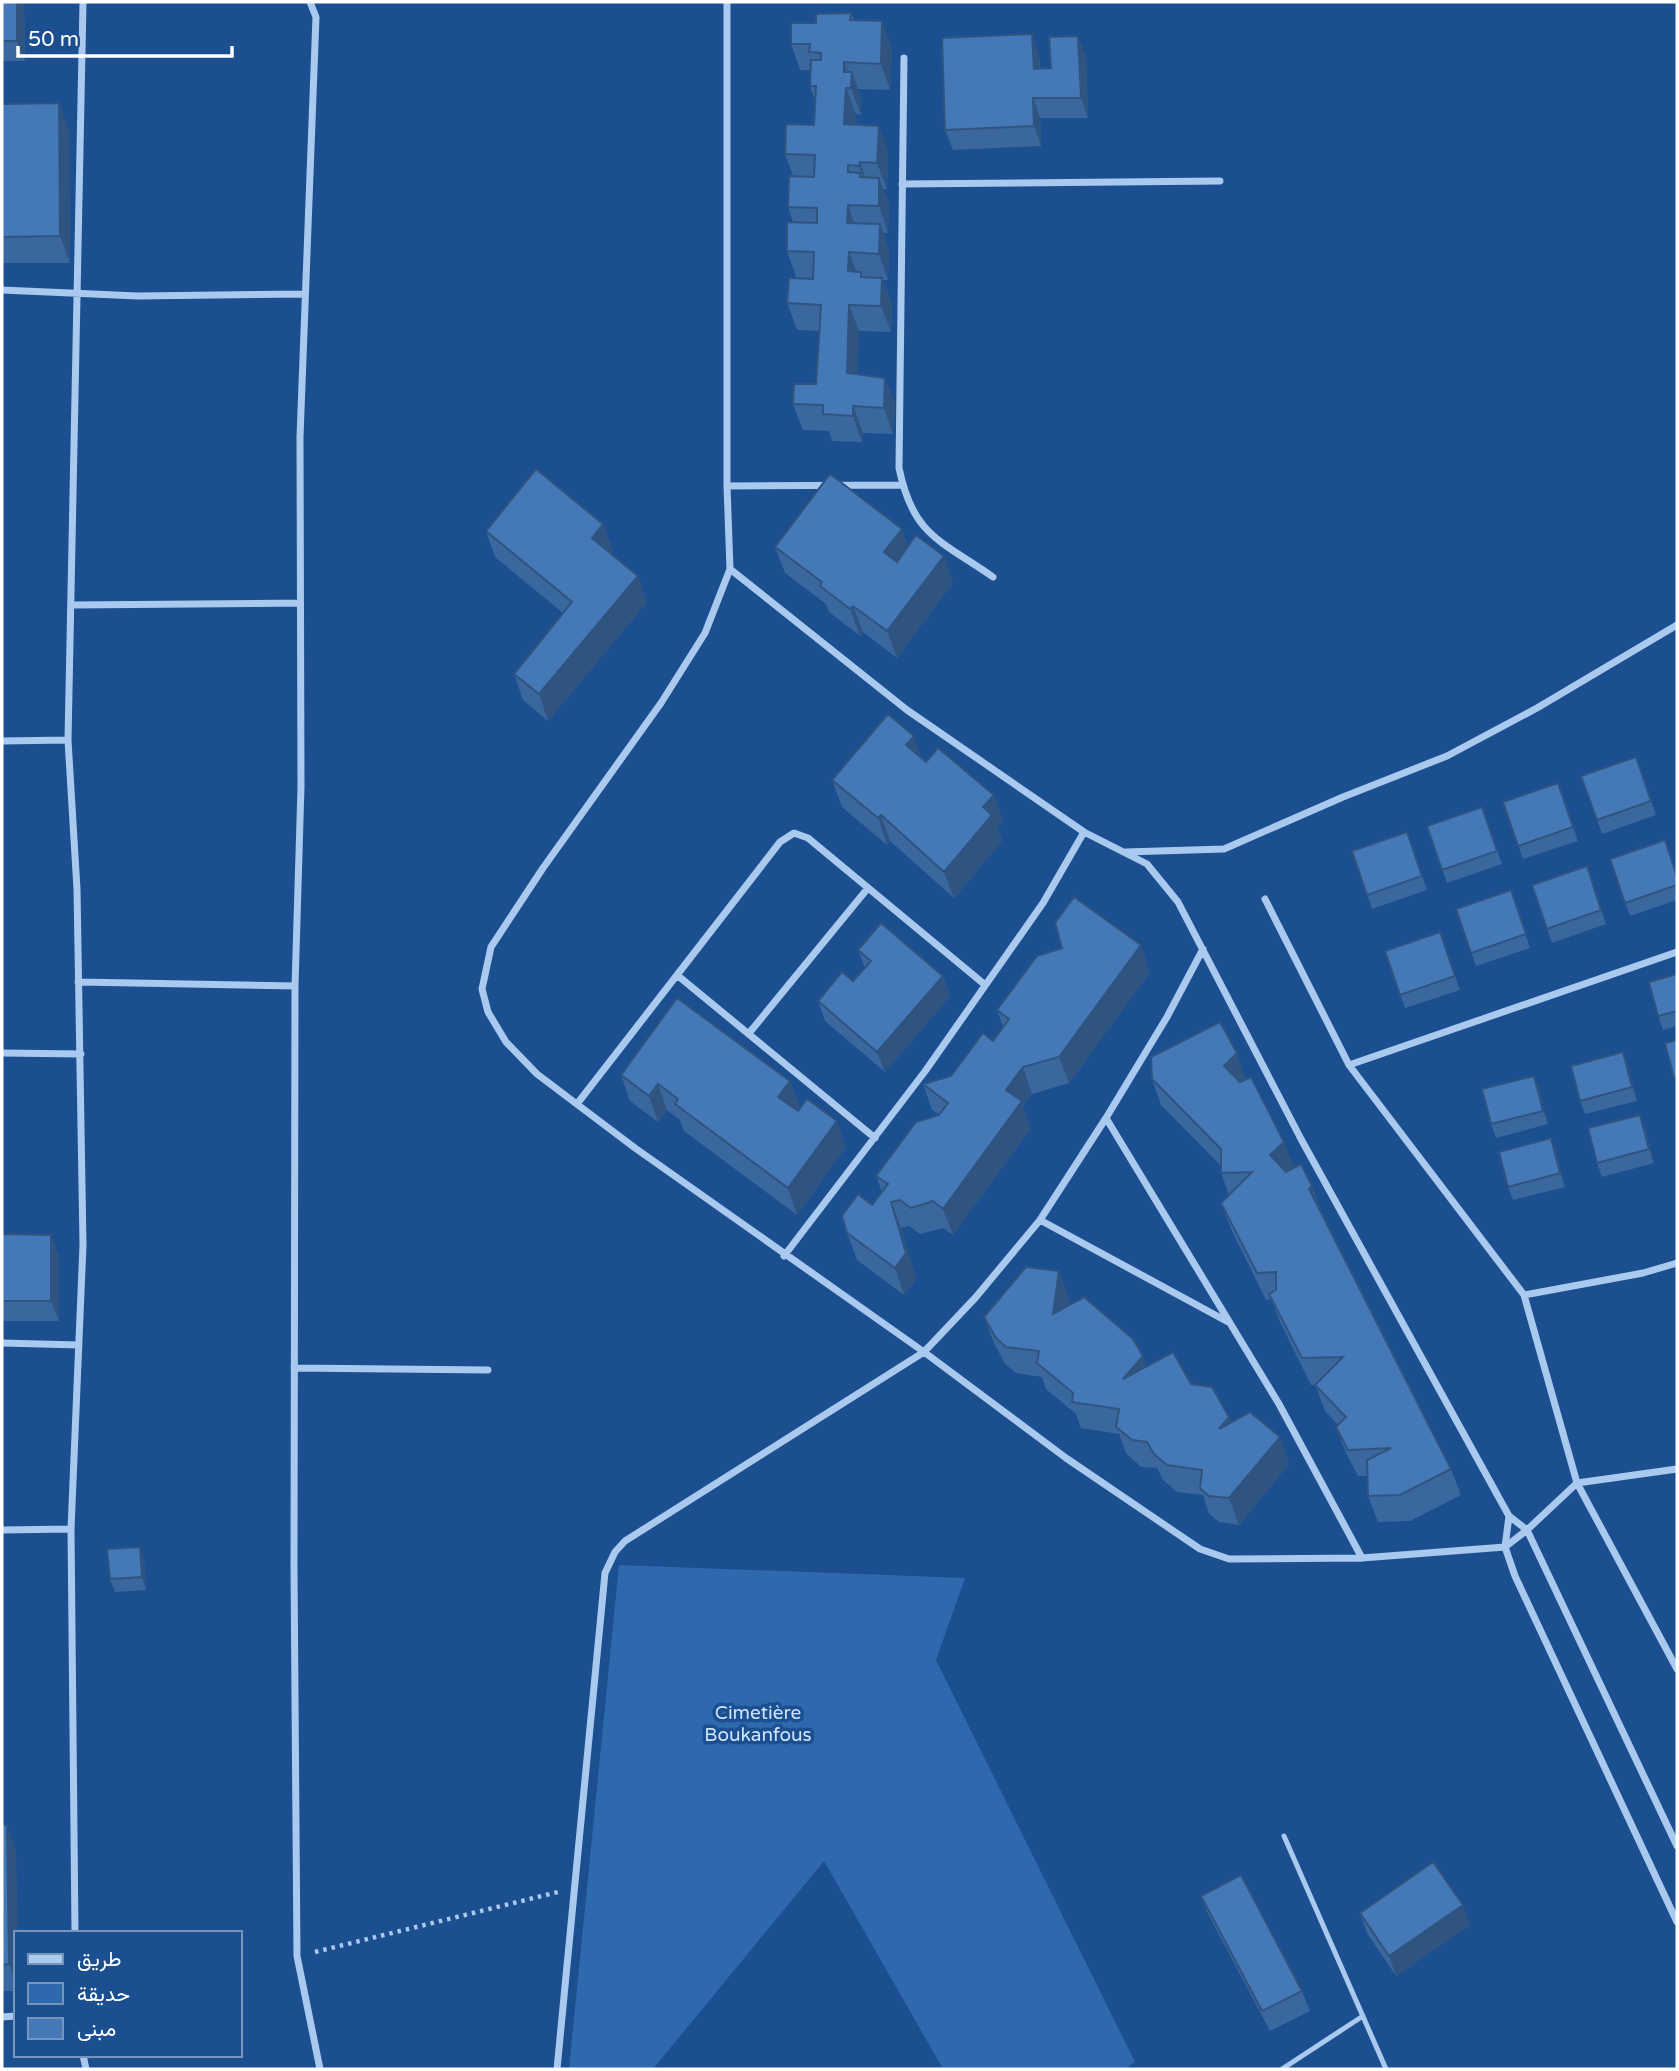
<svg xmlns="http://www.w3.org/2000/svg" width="1679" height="2071" font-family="'Varela Round',Vazirmatn,sans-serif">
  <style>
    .green { fill: #2e69ad }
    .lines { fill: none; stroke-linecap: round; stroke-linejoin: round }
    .path { stroke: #a9c9ee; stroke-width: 4.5; stroke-dasharray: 3.5 5; stroke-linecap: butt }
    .service { stroke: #a9c9ee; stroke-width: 5 }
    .minor { stroke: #a9c9ee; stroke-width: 7 }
    .wall { fill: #3a679d }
    .shaded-wall { fill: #305480 }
    .building { fill: #4478b7; stroke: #305480; stroke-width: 2 }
    .labels { text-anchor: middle; stroke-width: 7; stroke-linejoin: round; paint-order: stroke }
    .park-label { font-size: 19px; fill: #cfe3fa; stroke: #1b4f8f }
  </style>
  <rect width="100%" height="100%" fill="#1b4f8f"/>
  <path class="green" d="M 619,1565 L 965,1578 L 936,1660 L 1135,2062 L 1125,2069 L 943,2069 L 824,1861 L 653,2069 L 569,2069 Z"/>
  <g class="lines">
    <path class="path" d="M 315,1952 L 558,1892"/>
    <path class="service" d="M 1284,1836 L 1386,2069
      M 1282,2069 L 1363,2016"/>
    <path class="minor" d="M 310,2 L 316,17 L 300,437 L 301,787 L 295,986 L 294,1567 L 297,1956 L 320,2069
      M 727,2 L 727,486 L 730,569 L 705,633 L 661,703 L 543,868 L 491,947 L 482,989 L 488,1012 L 506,1042 L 537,1074 L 635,1148 L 924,1352 L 1066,1458 L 1200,1549 L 1229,1559 L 1362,1558 L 1505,1547 L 1527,1530 L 1577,1483 L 1677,1469
      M 904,58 L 899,468 C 913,536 940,540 993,577
      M 902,184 L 1220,181
      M 2,290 L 138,296 L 305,294
      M 727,486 L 903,485
      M 730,569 L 907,710 L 1084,832 L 1147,864 L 1178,902 L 1301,1139 L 1509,1516 L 1527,1530 L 1677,1846
      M 72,605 L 299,603
      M 2,741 L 68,740
      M 1126,852 L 1224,849 L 1343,797 L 1447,756 L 1537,708 L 1677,625
      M 1265,899 L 1349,1065 L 1524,1295 L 1577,1483 L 1677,1669
      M 1203,949 L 1167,1017 L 1106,1118 L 1279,1404 L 1362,1558
      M 78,982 L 295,986
      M 750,1032 L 868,888
      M 2,1053 L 81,1054
      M 1349,1065 L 1677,952
      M 577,1104 L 677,975
      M 875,1138 L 677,975 L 780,842 L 794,833 L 808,838 L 984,984
      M 1040,1220 L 1230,1323
      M 784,1256 L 926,1070 L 1043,903 L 1084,832
      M 1524,1295 L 1643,1273 L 1677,1263
      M 2,1343 L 79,1345
      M 294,1368 L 488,1370
      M 1509,1516 L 1505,1547 L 1515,1576 L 1677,1922
      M 2,1530 L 71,1529
      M 75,1933 L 71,1529 L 83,1245 L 77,889 L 68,740 L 83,2
      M 2,2017 L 16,2016
      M 83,2055 L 86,2069
      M 557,2069 L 605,1573 L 615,1552 L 625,1541 L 924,1352 L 976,1297 L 1040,1220 L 1106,1118"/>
  </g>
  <path class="wall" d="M 2,2 L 24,2 L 25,61 L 2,61 Z
    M 851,13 L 854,20 L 892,48 L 890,90 L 858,89 L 861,98 L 861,115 L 856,114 L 855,125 L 888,152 L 887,189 L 883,189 L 889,204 L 888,233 L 883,233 L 889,250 L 888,280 L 883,280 L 892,304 L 891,332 L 859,331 L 857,375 L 885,378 L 895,404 L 893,434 L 863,433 L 862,442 L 832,441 L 829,431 L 803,430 L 793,404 L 816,384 L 819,331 L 797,330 L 787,303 L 813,279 L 813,278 L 796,277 L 787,251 L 793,222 L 788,207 L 793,176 L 785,154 L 814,125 L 815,101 L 810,86 L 810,70 L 800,70 L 791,44 L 816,23 Z
    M 1039,54 L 1040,68 L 1051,68 L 1086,56 L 1088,118 L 1040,118 L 1041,146 L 953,150 L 945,130 Z
    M 2,104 L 69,130 L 70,263 L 2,263 Z
    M 603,524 L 613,551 L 610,554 L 647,602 L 548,721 L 523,700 L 514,674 L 563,613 L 495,557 L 486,531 Z
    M 902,529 L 908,546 L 944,556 L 953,583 L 897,658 L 863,632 L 860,636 L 829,612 L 826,604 L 785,573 L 775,547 Z
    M 1636,757 L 1656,815 L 1602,834 L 1581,776 Z
    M 922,759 L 926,762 L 994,795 L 1003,821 L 997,828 L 1002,841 L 954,898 L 890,841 L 887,845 L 842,807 L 832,780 Z
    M 1558,783 L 1578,841 L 1523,859 L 1503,802 Z
    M 1482,807 L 1502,864 L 1447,883 L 1427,826 Z
    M 1407,832 L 1427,890 L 1372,909 L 1352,851 Z
    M 1610,859 L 1677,876 L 1677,900 L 1630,916 Z
    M 1587,866 L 1606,924 L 1552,943 L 1532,885 Z
    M 1511,890 L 1530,948 L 1476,966 L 1456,909 Z
    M 1440,932 L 1460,990 L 1405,1008 L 1385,951 Z
    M 858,950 L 943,976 L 950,996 L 885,1072 L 825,1021 L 818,1001 L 853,981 L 865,968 Z
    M 1150,972 L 1069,1083 L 1032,1094 L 1023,1106 L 1031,1128 L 953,1235 L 943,1228 L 920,1234 L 909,1226 L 901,1228 L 916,1279 L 904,1295 L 857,1260 L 847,1233 L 872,1205 L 882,1192 L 876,1176 L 939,1115 L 932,1110 L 923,1084 L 951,1076 L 993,1041 L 1003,1027 L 997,1010 Z
    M 1677,974 L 1677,1026 L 1663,1030 L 1658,1016 Z
    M 1628,1066 L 1637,1101 L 1585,1114 L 1580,1101 Z
    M 621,1075 L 790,1081 L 800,1107 L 797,1111 L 846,1147 L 797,1215 L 684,1131 L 680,1120 L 667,1110 L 658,1122 L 630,1101 Z
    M 1534,1076 L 1539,1089 L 1548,1124 L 1496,1138 L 1491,1124 Z
    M 1152,1079 L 1246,1079 L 1284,1142 L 1294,1168 L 1312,1186 L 1322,1213 L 1321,1213 L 1451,1469 L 1461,1495 L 1410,1521 L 1378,1522 L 1368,1496 L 1367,1476 L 1358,1476 L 1346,1453 L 1336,1427 L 1338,1425 L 1325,1411 L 1315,1385 L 1311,1385 L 1279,1320 L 1271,1299 L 1266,1300 L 1231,1229 L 1221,1203 L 1229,1195 L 1221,1173 L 1221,1166 L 1161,1105 Z
    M 1645,1128 L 1654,1163 L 1602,1177 L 1597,1163 Z
    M 1556,1152 L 1565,1187 L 1513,1200 L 1508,1187 Z
    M 2,1234 L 59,1255 L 59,1321 L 2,1321 Z
    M 1069,1297 L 1068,1306 L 1147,1366 L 1191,1384 L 1229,1417 L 1231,1423 L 1280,1437 L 1289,1464 L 1239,1525 L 1219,1522 L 1209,1514 L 1203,1495 L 1177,1492 L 1163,1480 L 1157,1468 L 1141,1467 L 1126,1453 L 1119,1434 L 1081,1428 L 1076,1414 L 1046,1389 L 1042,1377 L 1016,1373 L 1005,1364 L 994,1343 L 984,1317 Z
    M 140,1547 L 144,1560 L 146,1590 L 115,1592 L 110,1579 Z
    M 2,1825 L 16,1851 L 16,1991 L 2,1991 Z
    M 1201,1896 L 1302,1991 L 1310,2011 L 1270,2031 L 1209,1916 Z
    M 1360,1913 L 1470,1925 L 1396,1976 L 1367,1933 Z"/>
  <path class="shaded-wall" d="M 17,2 L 24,2 L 25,61 L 17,41 Z
    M 882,21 L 892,48 L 890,90 L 881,64 Z
    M 1032,34 L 1039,54 L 1041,89 L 1034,69 Z
    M 1078,36 L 1086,56 L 1088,118 L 1081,98 Z
    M 844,62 L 851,83 L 852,72 L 861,98 L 861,115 L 851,88 L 844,72 Z
    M 846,88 L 856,114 L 854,151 L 844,124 Z
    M 1033,98 L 1040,118 L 1041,146 L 1034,126 Z
    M 59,103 L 69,130 L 70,263 L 60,236 Z
    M 879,126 L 888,152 L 887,189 L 877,163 Z
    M 860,162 L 869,188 L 869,192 L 859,166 Z
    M 879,178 L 889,204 L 888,233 L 879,206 Z
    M 848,205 L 857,232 L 847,223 Z
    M 880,224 L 889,250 L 888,280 L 879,254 Z
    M 849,252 L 859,279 L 848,271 Z
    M 882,278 L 892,304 L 891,332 L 881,306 Z
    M 849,305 L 859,331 L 856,400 L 847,373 Z
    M 885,378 L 895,404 L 893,434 L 884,408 Z
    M 853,406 L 863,433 L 862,442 L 853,416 Z
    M 603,524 L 613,551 L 601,565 L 592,538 Z
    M 902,529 L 912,555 L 894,578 L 884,552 Z
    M 944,556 L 953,583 L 897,658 L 887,631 Z
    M 638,576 L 647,602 L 548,721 L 539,694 Z
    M 853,606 L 863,632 L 860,636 L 850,609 Z
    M 914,736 L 923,762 L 906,745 Z
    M 994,795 L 1003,821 L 997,828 L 1002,841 L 954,898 L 944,872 L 983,807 Z
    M 881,815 L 890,841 L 887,845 L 878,818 Z
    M 1141,945 L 1150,972 L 1069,1083 L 1059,1057 Z
    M 943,976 L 950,996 L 885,1072 L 877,1052 Z
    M 1623,1052 L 1628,1066 L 1637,1101 L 1632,1087 Z
    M 1237,1053 L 1246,1080 L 1234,1092 L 1224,1066 Z
    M 1023,1067 L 1032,1094 L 1023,1106 L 1031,1128 L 953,1235 L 943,1209 L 1006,1090 Z
    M 1534,1076 L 1539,1089 L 1548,1124 L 1543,1111 Z
    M 790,1081 L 800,1107 L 788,1124 L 778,1097 Z
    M 658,1084 L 667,1110 L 658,1122 L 649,1096 Z
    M 1640,1115 L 1645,1128 L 1654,1163 L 1649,1149 Z
    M 837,1121 L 846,1147 L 797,1215 L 788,1188 Z
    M 1551,1138 L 1556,1152 L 1565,1187 L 1560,1173 Z
    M 1284,1142 L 1294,1168 L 1279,1182 L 1270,1155 Z
    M 1312,1186 L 1322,1213 L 1319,1216 L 1309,1189 Z
    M 891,1202 L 901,1228 L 916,1279 L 904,1295 L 895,1268 Z
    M 51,1235 L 59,1255 L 59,1321 L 51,1301 Z
    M 1059,1271 L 1069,1297 L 1063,1341 L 1053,1314 Z
    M 1143,1356 L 1153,1382 L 1123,1379 Z
    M 1229,1417 L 1238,1444 L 1219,1429 Z
    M 1280,1437 L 1289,1464 L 1239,1525 L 1229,1498 Z
    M 140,1547 L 144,1560 L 146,1590 L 142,1577 Z
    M 7,1825 L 16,1851 L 18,1933 L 16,1933 L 16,1983 L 9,1964 Z
    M 1463,1905 L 1470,1925 L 1396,1976 L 1389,1956 Z"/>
  <path class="building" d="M 2,2 L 17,2 L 17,41 L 2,41 Z
    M 851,13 L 850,20 L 882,21 L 881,64 L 844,62 L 844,72 L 852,72 L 851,88 L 846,88 L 844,124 L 879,126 L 877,163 L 860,162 L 859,166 L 848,165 L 848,172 L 860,173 L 860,177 L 879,178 L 879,206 L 848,205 L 847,223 L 880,224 L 879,254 L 849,252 L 848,271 L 861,272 L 861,277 L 882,278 L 881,306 L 849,305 L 847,373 L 885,378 L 884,408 L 853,406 L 853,416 L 823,414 L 823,405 L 793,404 L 794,384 L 816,384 L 821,305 L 787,303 L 789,278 L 813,279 L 814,252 L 787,251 L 787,222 L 817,223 L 817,208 L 788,207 L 789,176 L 814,177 L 815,155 L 785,154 L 786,124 L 814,125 L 816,86 L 810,86 L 811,60 L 821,60 L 821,53 L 809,52 L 810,44 L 791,44 L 791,23 L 816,23 L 816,14 Z
    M 1032,34 L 1034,69 L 1051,68 L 1049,37 L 1078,36 L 1081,98 L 1033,98 L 1034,126 L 945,130 L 942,38 Z
    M 59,103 L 60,236 L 2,237 L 2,104 Z
    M 536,469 L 603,524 L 592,538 L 638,576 L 539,694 L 514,674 L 572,602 L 486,531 Z
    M 830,474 L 902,529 L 884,552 L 897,562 L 916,535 L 944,556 L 887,631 L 853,606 L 850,609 L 820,586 L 822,582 L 775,547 Z
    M 888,714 L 914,736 L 906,745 L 926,762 L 938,748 L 994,795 L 983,807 L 992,815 L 944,872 L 881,815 L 878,818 L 832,780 Z
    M 1636,757 L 1651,801 L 1597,820 L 1581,776 Z
    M 1558,783 L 1573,827 L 1518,846 L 1503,802 Z
    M 1482,807 L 1497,851 L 1442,870 L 1427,826 Z
    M 1407,832 L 1422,876 L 1367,895 L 1352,851 Z
    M 1665,840 L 1677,877 L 1677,885 L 1625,903 L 1610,859 Z
    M 1587,866 L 1601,910 L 1547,929 L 1532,885 Z
    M 1511,890 L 1526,934 L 1471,953 L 1456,909 Z
    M 1074,897 L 1141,945 L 1059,1057 L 1023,1067 L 1006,1090 L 1022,1101 L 943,1209 L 933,1201 L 911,1208 L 900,1200 L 891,1202 L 906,1253 L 895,1268 L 847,1233 L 842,1216 L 858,1194 L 872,1205 L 888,1184 L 876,1176 L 916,1122 L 939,1115 L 948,1103 L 923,1084 L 951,1076 L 983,1033 L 993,1041 L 1009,1019 L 997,1010 L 1037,956 L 1062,948 L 1055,923 Z
    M 881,923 L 943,976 L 877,1052 L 818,1001 L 842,972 L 853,981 L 871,961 L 858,950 Z
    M 1440,932 L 1455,976 L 1400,995 L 1385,951 Z
    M 1677,974 L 1677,1011 L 1658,1016 L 1649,982 Z
    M 677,998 L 790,1081 L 778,1097 L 798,1111 L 807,1099 L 837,1121 L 788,1188 L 675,1104 L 678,1099 L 658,1084 L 649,1096 L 621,1075 Z
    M 1220,1022 L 1237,1053 L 1224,1066 L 1240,1082 L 1251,1077 L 1284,1142 L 1270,1155 L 1286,1172 L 1301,1164 L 1312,1186 L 1309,1189 L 1451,1469 L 1400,1495 L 1368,1496 L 1367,1460 L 1391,1448 L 1348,1450 L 1336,1427 L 1346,1417 L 1315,1385 L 1343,1357 L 1302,1358 L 1269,1294 L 1276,1290 L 1276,1272 L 1257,1273 L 1221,1203 L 1252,1172 L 1221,1173 L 1221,1149 L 1152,1079 L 1151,1057 Z
    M 1677,1040 L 1677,1077 L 1674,1078 L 1665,1043 Z
    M 1623,1052 L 1632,1087 L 1580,1101 L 1571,1066 Z
    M 1534,1076 L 1543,1111 L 1491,1124 L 1482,1089 Z
    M 1640,1115 L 1649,1149 L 1597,1163 L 1588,1128 Z
    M 1551,1138 L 1560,1173 L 1508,1187 L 1499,1152 Z
    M 2,1234 L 51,1235 L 51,1301 L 2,1301 Z
    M 1026,1267 L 1059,1271 L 1053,1314 L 1084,1297 L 1133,1339 L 1143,1356 L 1123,1379 L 1173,1352 L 1191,1384 L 1212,1387 L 1229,1417 L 1219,1429 L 1250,1412 L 1280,1437 L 1229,1498 L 1209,1496 L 1200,1488 L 1202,1470 L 1167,1465 L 1154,1454 L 1147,1442 L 1132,1440 L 1116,1427 L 1119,1409 L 1072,1402 L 1073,1393 L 1037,1363 L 1039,1351 L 1006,1347 L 996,1338 L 984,1317 Z
    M 140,1547 L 142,1577 L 110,1579 L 107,1549 Z
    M 2,1825 L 7,1825 L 9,1964 L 2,1965 Z
    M 1433,1862 L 1463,1905 L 1389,1956 L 1360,1913 Z
    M 1241,1875 L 1302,1991 L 1262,2011 L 1201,1896 Z"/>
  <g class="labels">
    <g class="park-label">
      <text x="758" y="1719">Cimetière<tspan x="758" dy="22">Boukanfous</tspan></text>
    </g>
  </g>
  <rect width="1679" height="2071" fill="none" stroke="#ffffff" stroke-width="7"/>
  <rect x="14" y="1931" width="228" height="126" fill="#1b4f8f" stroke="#7695bc" stroke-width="2"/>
  <rect x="28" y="1954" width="35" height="10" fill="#a9c9ee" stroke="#7695bc" stroke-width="2"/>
  <text x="77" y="1966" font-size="21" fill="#ffffff">طريق</text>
  <rect x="28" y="1983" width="35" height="21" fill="#2e69ad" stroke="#7695bc" stroke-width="2"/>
  <text x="77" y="2001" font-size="21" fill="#ffffff">حديقة</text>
  <rect x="28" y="2018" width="35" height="21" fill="#4478b7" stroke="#7695bc" stroke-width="2"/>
  <text x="77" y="2036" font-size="21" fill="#ffffff">مبنى</text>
  <path d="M18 46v10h214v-10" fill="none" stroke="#ffffff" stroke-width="3.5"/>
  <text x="28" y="46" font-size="21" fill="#ffffff" stroke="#1b4f8f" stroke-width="5" paint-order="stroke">50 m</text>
</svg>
